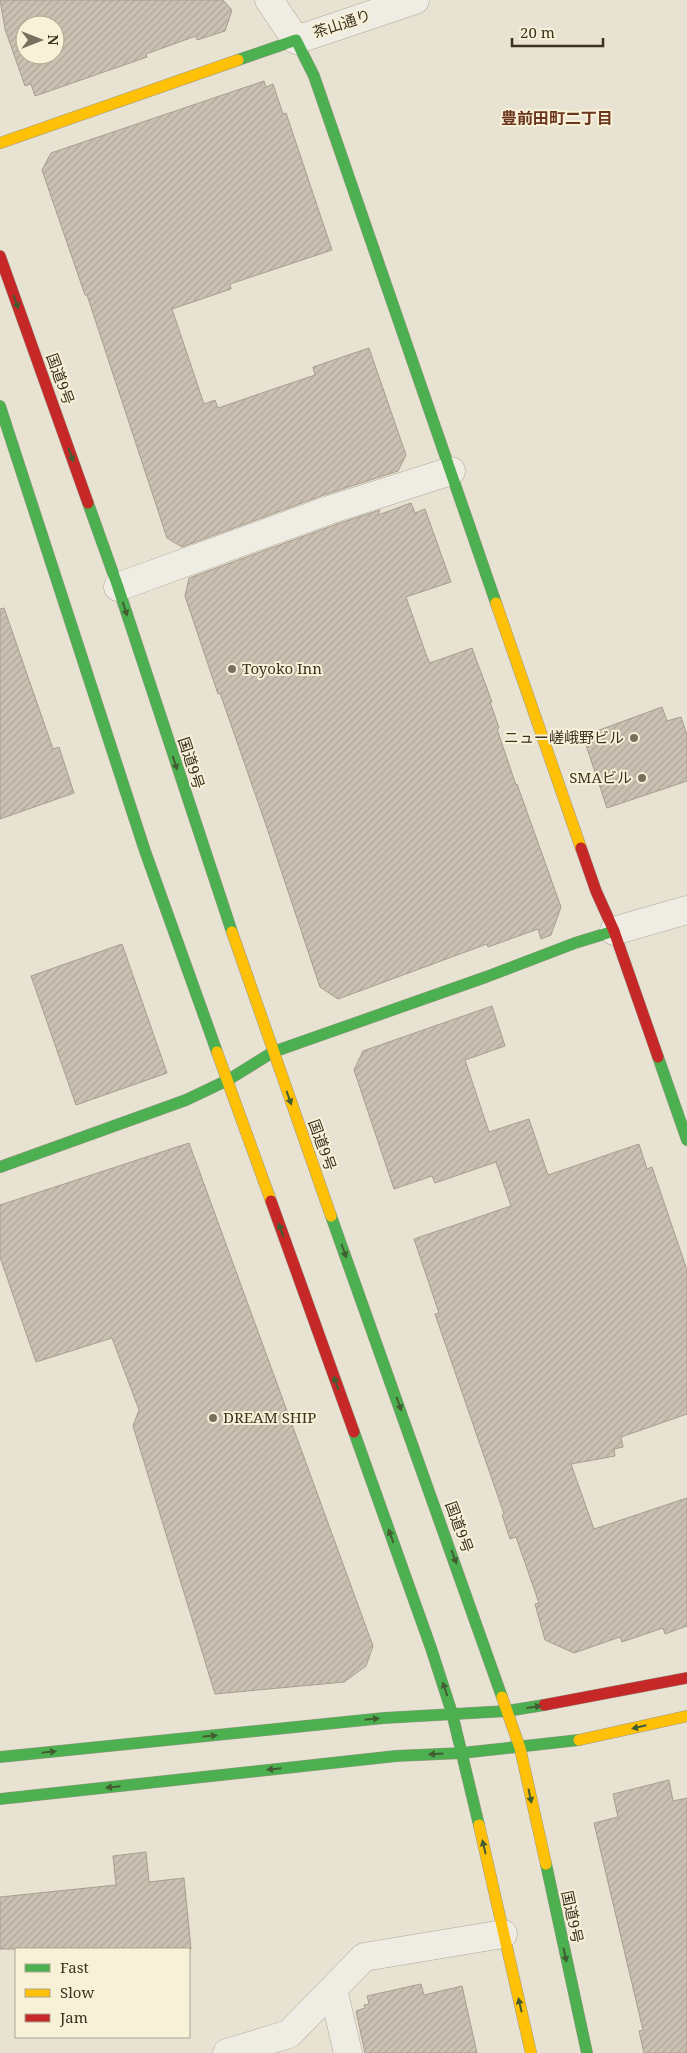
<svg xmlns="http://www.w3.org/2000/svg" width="687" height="2053" font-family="'Noto Serif','Noto Sans JP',serif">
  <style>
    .building { fill: url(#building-hatch); stroke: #a89e90; fill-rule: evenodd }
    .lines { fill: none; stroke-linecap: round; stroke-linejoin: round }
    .street-casing { stroke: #ada799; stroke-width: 29 }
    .fast-casing { stroke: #9c978a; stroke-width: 12 }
    .slow-casing { stroke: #9c978a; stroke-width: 12 }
    .jam-casing { stroke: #9c978a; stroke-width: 12 }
    .street { stroke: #efece3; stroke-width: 28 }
    .fast { stroke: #4caf50; stroke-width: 11 }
    .slow { stroke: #ffc107; stroke-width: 11 }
    .jam { stroke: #c62828; stroke-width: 11 }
    .oneway { fill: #425d31 }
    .poi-dot { fill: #786f5e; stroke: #f7f1d8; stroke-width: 2 }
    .labels { text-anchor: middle; stroke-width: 4; stroke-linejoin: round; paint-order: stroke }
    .street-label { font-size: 15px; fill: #3d3120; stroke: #f7f1d8 }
    .poi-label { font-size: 15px; fill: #3d3120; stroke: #f7f1d8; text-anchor: start }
    .neighbourhood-label { font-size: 16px; font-weight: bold; fill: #6b351e; stroke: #f7f1d8 }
  </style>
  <defs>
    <pattern id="building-hatch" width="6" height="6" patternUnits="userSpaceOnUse" patternTransform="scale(1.25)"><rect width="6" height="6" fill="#cbc1b2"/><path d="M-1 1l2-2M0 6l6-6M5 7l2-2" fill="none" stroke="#afa699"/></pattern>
  </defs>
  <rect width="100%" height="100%" fill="#e7e2d1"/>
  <path class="building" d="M 0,0 L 223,0 L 232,10 L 225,31 L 197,40 L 196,36 L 146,54 L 147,57 L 35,96 L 31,84 L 25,86 L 5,29 ZM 25,25 L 55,25 L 55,55 L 25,55 Z
    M 264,81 L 266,87 L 273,84 L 283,114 L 286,113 L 332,250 L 230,284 L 231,289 L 172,309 L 204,404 L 215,400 L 218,408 L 315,375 L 313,367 L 369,348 L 406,455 L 398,471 L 324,495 L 182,547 L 167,538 L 87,295 L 85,295 L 42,170 L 51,153 Z
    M 411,503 L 415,513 L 425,509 L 451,582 L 406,597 L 427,657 L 430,663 L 472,648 L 492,702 L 490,702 L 499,728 L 497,729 L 516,785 L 517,784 L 561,907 L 551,935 L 541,939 L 538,929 L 488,947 L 487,944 L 338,999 L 320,987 L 267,828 L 220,693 L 218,694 L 185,596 L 189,578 L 334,525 L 380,510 L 378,515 Z
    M 4,608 L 53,749 L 59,747 L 74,793 L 0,819 L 0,609 Z
    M 662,707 L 667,721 L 681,717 L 687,735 L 687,781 L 607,808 L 583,736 Z
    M 122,944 L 167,1073 L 76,1105 L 31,976 Z
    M 492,1006 L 505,1046 L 465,1060 L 489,1132 L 529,1119 L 548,1175 L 639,1144 L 647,1169 L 652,1167 L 687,1270 L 687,1414 L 621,1437 L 623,1447 L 614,1449 L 615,1456 L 571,1464 L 594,1529 L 687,1498 L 687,1626 L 665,1634 L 663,1628 L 622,1642 L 620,1637 L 574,1653 L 545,1640 L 535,1604 L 539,1603 L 516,1537 L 510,1539 L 502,1515 L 504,1514 L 435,1314 L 439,1313 L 414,1239 L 511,1206 L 496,1162 L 435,1183 L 432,1176 L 394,1189 L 354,1070 L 363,1051 Z
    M 189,1143 L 373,1646 L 366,1666 L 344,1682 L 215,1694 L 133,1426 L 139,1410 L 112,1338 L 36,1362 L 0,1257 L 0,1205 Z
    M 669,1780 L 673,1801 L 687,1798 L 687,2053 L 644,2053 L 639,2031 L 643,2030 L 594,1823 L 618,1817 L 613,1794 Z
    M 146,1852 L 149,1882 L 184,1878 L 191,1949 L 0,1949 L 0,1897 L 116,1885 L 113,1856 Z
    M 421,1984 L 424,1995 L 462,1986 L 477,2053 L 365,2053 L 356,2011 L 365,2008 L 364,2005 L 369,2004 L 367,1996 Z"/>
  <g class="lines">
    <g class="street-casing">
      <path id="street" d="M 269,0 L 296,40 L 415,0
        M 118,587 L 329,510 L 451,471
        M 614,931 L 687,910
        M 333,1989 L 348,2053
        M 227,2053 L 289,2034 L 364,1957 L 503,1934"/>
    </g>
    <g class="fast-casing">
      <path id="fast" d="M 238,60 L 296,40 L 314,76 L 496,603
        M 0,406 L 145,851 L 217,1052
        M 88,503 L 118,587 L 232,932
        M 658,1057 L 687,1140
        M 0,1167 L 186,1100 L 228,1080 L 273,1052 L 486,977 L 575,943 L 614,931
        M 331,1216 L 502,1697
        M 354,1432 L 431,1648 L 452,1713 L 479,1825
        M 0,1757 L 384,1718 L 507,1711 L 544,1705
        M 0,1799 L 396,1756 L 462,1753 L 579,1740
        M 546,1864 L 587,2053"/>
    </g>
    <g class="slow-casing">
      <path id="slow" d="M 0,143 L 238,60
        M 496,603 L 581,848
        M 232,932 L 331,1216
        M 217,1052 L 271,1201
        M 502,1697 L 520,1748 L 546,1864
        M 579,1740 L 687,1716
        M 479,1825 L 531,2053"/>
    </g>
    <g class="jam-casing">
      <path id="jam" d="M 0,256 L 88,503
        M 581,848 L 596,891 L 614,931 L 658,1057
        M 271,1201 L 354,1432
        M 544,1705 L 687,1678"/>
    </g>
    <use href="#street" class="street"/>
    <use href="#fast" class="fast"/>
    <use href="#slow" class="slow"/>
    <use href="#jam" class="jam"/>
  </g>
  <defs><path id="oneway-solid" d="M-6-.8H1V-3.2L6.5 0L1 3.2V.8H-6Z" transform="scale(1.25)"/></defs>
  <g class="oneway">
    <use href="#oneway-solid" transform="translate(16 302) rotate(70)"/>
    <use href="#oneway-solid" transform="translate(71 455) rotate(70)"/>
    <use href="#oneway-solid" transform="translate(125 609) rotate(72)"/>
    <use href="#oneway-solid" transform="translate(175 763) rotate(72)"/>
    <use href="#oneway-solid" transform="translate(289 1098) rotate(70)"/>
    <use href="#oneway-solid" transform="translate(281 1230) rotate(-110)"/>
    <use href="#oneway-solid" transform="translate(344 1251) rotate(70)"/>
    <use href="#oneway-solid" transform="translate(336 1383) rotate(-110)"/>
    <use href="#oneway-solid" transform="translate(399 1404) rotate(70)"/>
    <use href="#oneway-solid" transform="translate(391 1536) rotate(-110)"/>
    <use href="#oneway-solid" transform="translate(454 1557) rotate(70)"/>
    <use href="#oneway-solid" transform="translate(445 1689) rotate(-108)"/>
    <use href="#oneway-solid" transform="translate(534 1707) rotate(-8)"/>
    <use href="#oneway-solid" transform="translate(372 1719) rotate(-6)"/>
    <use href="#oneway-solid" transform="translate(639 1727) rotate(167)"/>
    <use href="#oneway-solid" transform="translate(210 1736) rotate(-6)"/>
    <use href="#oneway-solid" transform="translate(49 1752) rotate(-6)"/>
    <use href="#oneway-solid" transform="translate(436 1754) rotate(177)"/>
    <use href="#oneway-solid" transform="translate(274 1769) rotate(174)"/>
    <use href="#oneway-solid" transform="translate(113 1787) rotate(174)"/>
    <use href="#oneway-solid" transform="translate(530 1796) rotate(78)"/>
    <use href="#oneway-solid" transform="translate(484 1847) rotate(-103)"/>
    <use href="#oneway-solid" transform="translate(565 1955) rotate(78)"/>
    <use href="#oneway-solid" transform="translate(520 2005) rotate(-103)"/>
  </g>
  <g class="poi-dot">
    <circle cx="232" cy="669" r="5"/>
    <circle cx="634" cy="738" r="5"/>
    <circle cx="642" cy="778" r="5"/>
    <circle cx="213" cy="1418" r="5"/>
  </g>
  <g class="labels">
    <g class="street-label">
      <text transform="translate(342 24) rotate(-18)" y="5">茶山通り</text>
      <text transform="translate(60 379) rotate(70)" y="5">国道9号</text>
      <text transform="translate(191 763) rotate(72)" y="5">国道9号</text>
      <text transform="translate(322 1145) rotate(70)" y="5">国道9号</text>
      <text transform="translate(459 1527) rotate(70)" y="5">国道9号</text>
      <text transform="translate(572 1917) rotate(78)" y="5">国道9号</text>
    </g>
    <g class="poi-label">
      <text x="242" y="674">Toyoko Inn</text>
      <text x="624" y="743" text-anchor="end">ニュー嵯峨野ビル</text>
      <text x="632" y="783" text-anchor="end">SMAビル</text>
      <text x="223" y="1423">DREAM SHIP</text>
    </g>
    <g class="neighbourhood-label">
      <text x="557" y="124">豊前田町二丁目</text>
    </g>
  </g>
  <rect x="15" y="1948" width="175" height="90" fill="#f7f1d8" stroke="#ada48e"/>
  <rect x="25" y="1964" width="25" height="8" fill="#4caf50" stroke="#ada48e"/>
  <text x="60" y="1973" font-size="15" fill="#3d3120">Fast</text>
  <rect x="25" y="1989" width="25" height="8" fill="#ffc107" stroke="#ada48e"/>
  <text x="60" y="1998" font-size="15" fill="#3d3120">Slow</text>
  <rect x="25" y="2014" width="25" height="8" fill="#c62828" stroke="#ada48e"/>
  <text x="60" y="2023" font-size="15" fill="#3d3120">Jam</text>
  <g transform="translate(40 40) rotate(90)"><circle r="24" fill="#f7f1d8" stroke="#ada48e"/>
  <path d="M0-4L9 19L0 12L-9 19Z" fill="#786f5e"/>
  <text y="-8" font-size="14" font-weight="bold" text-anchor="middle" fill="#3d3120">N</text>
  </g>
  <path d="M512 38v8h91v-8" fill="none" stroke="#3d3120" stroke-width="2.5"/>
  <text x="520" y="38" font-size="15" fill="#3d3120" stroke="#f7f1d8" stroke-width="4" paint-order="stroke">20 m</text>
</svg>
